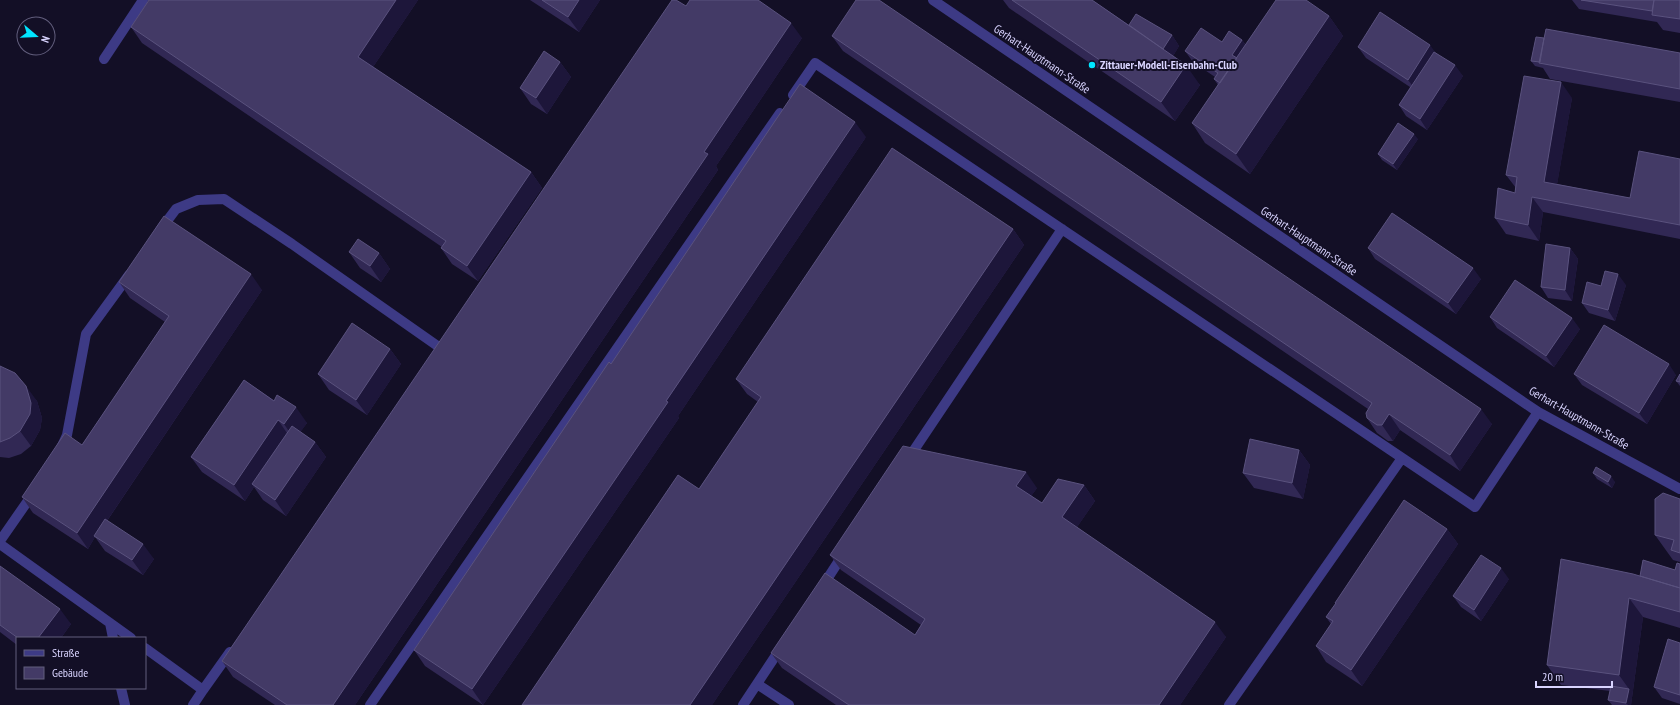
<svg xmlns="http://www.w3.org/2000/svg" width="1680" height="705" font-family="'PT Sans Narrow',sans-serif">
  <style>
    .lines { fill: none; stroke-linecap: round; stroke-linejoin: round }
    .minor { stroke: #3d3a85; stroke-width: 10 }
    .wall { fill: #312854 }
    .shaded-wall { fill: #1d163a }
    .building { fill: #433a66; stroke: #5a527e }
    .poi-dot { fill: #00e5ff; stroke: #130f26; stroke-width: 1.5 }
    .labels { text-anchor: middle; stroke-width: 4; stroke-linejoin: round; paint-order: stroke }
    .street-label { font-size: 12px; fill: #d9d4ff; stroke: #130f26 }
    .poi-label { font-size: 12px; font-weight: bold; fill: #d9d4ff; stroke: #130f26; text-anchor: start }
  </style>
  <rect width="100%" height="100%" fill="#130f26"/>
  <g class="lines">
    <path class="minor" d="M 933,0 L 1538,412 L 1680,489
      M 104,59 L 143,0
      M 793,95 L 815,63 L 1475,507 L 1538,412
      M 161,229 L 176,209 L 198,200 L 224,199 L 292,244 L 439,347
      M 62,446 L 67,435 L 86,334 L 129,275
      M 908,459 L 1062,229
      M 0,541 L 34,492
      M 0,544 L 131,638
      M 822,587 L 844,553
      M 110,623 L 113,638
      M 145,648 L 203,690 L 230,652
      M 757,684 L 789,705
      M 121,688 L 125,705
      M 193,705 L 203,690
      M 370,705 L 780,113
      M 743,705 L 782,646
      M 1229,705 L 1402,458"/>
  </g>
  <path class="wall" d="M 149,0 L 418,0 L 373,67 L 531,172 L 542,188 L 478,281 L 452,264 L 441,248 L 442,247 L 142,43 L 131,27 Z
    M 530,0 L 600,0 L 579,32 Z
    M 1003,0 L 1092,0 L 1129,25 L 1172,35 L 1179,46 L 1173,56 L 1200,85 L 1175,121 L 1009,8 Z
    M 1572,0 L 1680,0 L 1680,33 L 1663,30 L 1657,22 L 1579,9 Z
    M 686,6 L 802,38 L 716,166 L 718,170 L 355,705 L 275,705 L 233,677 L 222,661 Z
    M 1329,16 L 1343,36 L 1250,174 L 1205,143 L 1192,123 L 1218,85 L 1214,79 L 1215,77 L 1193,62 L 1185,51 L 1242,40 L 1246,45 Z
    M 832,36 L 1492,424 L 1460,471 L 1400,430 L 1393,441 L 1388,441 L 1377,433 L 1367,418 L 1368,409 L 843,51 Z
    M 1358,47 L 1435,52 L 1463,76 L 1427,130 L 1406,116 L 1399,105 L 1410,87 L 1366,58 Z
    M 1680,53 L 1680,102 L 1550,79 L 1543,68 L 1535,66 L 1531,61 Z
    M 560,62 L 571,77 L 547,114 L 531,104 L 520,88 Z
    M 1572,98 L 1557,184 L 1630,198 L 1680,159 L 1680,239 L 1543,212 L 1539,241 L 1506,234 L 1495,218 L 1515,193 L 1516,188 L 1506,175 Z
    M 866,137 L 678,416 L 679,418 L 483,705 L 425,666 L 414,650 L 611,364 Z
    M 1418,139 L 1397,170 L 1382,160 L 1378,154 Z
    M 1013,229 L 1024,245 L 712,705 L 522,705 L 699,489 L 758,402 L 747,394 L 736,379 Z
    M 1368,248 L 1481,279 L 1456,314 L 1375,259 Z
    M 1570,248 L 1578,259 L 1572,301 L 1548,298 L 1541,287 Z
    M 349,252 L 379,253 L 390,269 L 381,282 L 360,268 Z
    M 119,282 L 262,290 L 107,521 L 154,559 L 143,575 L 105,551 L 95,537 L 88,549 L 33,513 L 22,497 L 82,445 L 165,322 L 130,298 Z
    M 1626,285 L 1615,321 L 1589,313 L 1582,303 L 1601,286 Z
    M 1490,317 L 1580,329 L 1554,367 L 1497,328 Z
    M 390,349 L 401,364 L 367,415 L 329,390 L 318,374 Z
    M 0,366 L 37,401 L 42,418 L 40,430 L 31,446 L 21,454 L 9,458 L 0,457 Z
    M 1574,374 L 1676,375 L 1647,424 L 1582,385 Z
    M 1680,374 L 1680,386 L 1676,381 Z
    M 244,380 L 307,423 L 300,432 L 315,442 L 326,457 L 286,516 L 263,500 L 254,487 L 245,501 L 202,472 L 191,457 Z
    M 1299,450 L 1310,465 L 1303,499 L 1254,488 L 1243,473 Z
    M 1593,473 L 1615,482 L 1612,488 L 1597,479 Z
    M 1084,485 L 1095,501 L 1077,527 L 1226,637 L 1180,705 L 836,705 L 782,668 L 771,653 L 915,635 L 921,625 L 841,570 L 830,555 L 1037,488 L 1031,496 L 1042,503 Z
    M 1680,499 L 1680,562 L 1673,560 L 1655,535 Z
    M 1447,529 L 1458,544 L 1362,686 L 1326,662 L 1316,646 L 1331,624 L 1326,617 L 1336,604 L 1335,603 Z
    M 1680,564 L 1680,628 L 1643,617 L 1631,705 L 1612,705 L 1608,700 L 1610,691 L 1561,685 L 1547,665 L 1640,576 L 1675,570 Z
    M 0,566 L 71,624 L 61,638 L 17,638 L 17,645 L 0,632 Z
    M 1509,579 L 1481,621 L 1461,607 L 1453,596 Z
    M 1680,643 L 1680,704 L 1662,698 L 1654,687 Z"/>
  <path class="shaded-wall" d="M 396,0 L 418,0 L 369,73 L 358,57 Z
    M 579,0 L 600,0 L 579,32 L 568,17 Z
    M 1329,16 L 1343,36 L 1250,174 L 1236,154 Z
    M 791,23 L 802,38 L 716,166 L 718,170 L 355,705 L 333,705 L 704,152 Z
    M 1172,35 L 1179,46 L 1169,63 L 1161,52 Z
    M 1242,40 L 1250,51 L 1240,66 L 1232,55 Z
    M 1430,45 L 1438,56 L 1416,90 L 1408,80 Z
    M 560,62 L 571,77 L 547,114 L 536,98 Z
    M 1186,65 L 1200,85 L 1175,121 L 1161,102 Z
    M 1455,65 L 1463,76 L 1427,130 L 1420,119 Z
    M 1561,82 L 1572,98 L 1555,197 L 1544,182 Z
    M 855,122 L 866,137 L 678,416 L 679,418 L 483,705 L 472,689 Z
    M 1414,134 L 1418,139 L 1397,170 L 1393,164 Z
    M 531,172 L 542,188 L 478,281 L 467,266 Z
    M 1532,197 L 1543,212 L 1539,241 L 1528,225 Z
    M 1013,229 L 1024,245 L 712,705 L 690,705 Z
    M 1570,248 L 1578,259 L 1572,301 L 1565,290 Z
    M 379,253 L 390,269 L 381,282 L 370,266 Z
    M 1473,268 L 1481,279 L 1456,314 L 1448,303 Z
    M 251,274 L 262,290 L 96,537 L 94,536 L 95,537 L 88,549 L 77,533 Z
    M 1618,274 L 1626,285 L 1615,321 L 1608,310 Z
    M 1572,318 L 1580,329 L 1554,367 L 1546,356 Z
    M 390,349 L 401,364 L 367,415 L 356,400 Z
    M 1669,364 L 1676,375 L 1647,424 L 1639,413 Z
    M 26,386 L 37,401 L 42,418 L 40,430 L 31,446 L 20,431 Z
    M 296,407 L 307,423 L 295,440 L 284,424 Z
    M 1481,409 L 1492,424 L 1460,471 L 1450,455 Z
    M 1389,414 L 1400,430 L 1393,441 L 1382,425 Z
    M 278,420 L 289,436 L 252,484 L 254,487 L 245,501 L 234,485 Z
    M 315,442 L 326,457 L 286,516 L 275,500 Z
    M 1299,450 L 1310,465 L 1303,499 L 1292,483 Z
    M 1026,472 L 1037,488 L 1027,502 L 1016,486 Z
    M 1611,476 L 1615,482 L 1612,488 L 1608,482 Z
    M 1084,485 L 1095,501 L 1073,533 L 1062,517 Z
    M 1447,529 L 1458,544 L 1362,686 L 1351,670 Z
    M 143,544 L 154,559 L 143,575 L 132,560 Z
    M 1501,568 L 1509,579 L 1481,621 L 1474,610 Z
    M 1629,598 L 1643,617 L 1631,705 L 1628,705 L 1626,703 L 1629,689 L 1619,675 Z
    M 60,609 L 71,624 L 61,638 L 38,638 Z
    M 1215,622 L 1226,637 L 1180,705 L 1159,705 Z"/>
  <path class="building" d="M 149,0 L 396,0 L 358,57 L 531,172 L 467,266 L 441,248 L 446,241 L 131,27 Z
    M 542,0 L 579,0 L 568,17 Z
    M 672,0 L 676,0 L 686,6 L 690,0 L 758,0 L 791,23 L 704,152 L 708,154 L 333,705 L 287,705 L 222,661 Z
    M 856,0 L 879,0 L 1481,409 L 1450,455 L 1389,414 L 1382,425 L 1377,425 L 1367,418 L 1366,413 L 1372,403 L 832,36 Z
    M 1012,0 L 1092,0 L 1186,65 L 1161,102 Z
    M 1276,0 L 1306,0 L 1329,16 L 1236,154 L 1192,123 Z
    M 1581,0 L 1654,0 L 1652,11 Z
    M 1654,0 L 1680,0 L 1680,19 L 1652,15 Z
    M 1380,12 L 1430,45 L 1408,80 L 1358,47 Z
    M 1136,14 L 1172,35 L 1163,49 L 1129,25 Z
    M 1201,28 L 1222,42 L 1229,31 L 1242,40 L 1232,55 L 1237,58 L 1220,83 L 1214,79 L 1218,73 L 1185,51 Z
    M 1546,29 L 1680,53 L 1680,89 L 1539,63 Z
    M 1536,37 L 1544,38 L 1540,62 L 1531,61 Z
    M 544,51 L 560,62 L 536,98 L 520,88 Z
    M 1434,52 L 1455,65 L 1420,119 L 1399,105 Z
    M 1524,76 L 1561,82 L 1544,182 L 1630,198 L 1639,151 L 1680,159 L 1680,225 L 1532,197 L 1528,225 L 1495,218 L 1498,188 L 1515,193 L 1517,177 L 1506,175 Z
    M 800,84 L 855,122 L 666,401 L 668,402 L 472,689 L 414,650 L 609,362 L 611,364 Z
    M 1398,123 L 1414,134 L 1393,164 L 1378,154 Z
    M 892,148 L 1013,229 L 690,705 L 522,705 L 678,475 L 699,489 L 761,397 L 736,379 Z
    M 1392,213 L 1473,268 L 1448,303 L 1368,248 Z
    M 164,216 L 251,274 L 77,533 L 22,497 L 65,433 L 82,445 L 169,316 L 119,282 Z
    M 358,239 L 379,253 L 370,266 L 349,252 Z
    M 1546,244 L 1570,248 L 1565,290 L 1541,287 Z
    M 1605,271 L 1618,274 L 1608,310 L 1582,303 L 1587,282 L 1601,286 Z
    M 1515,280 L 1572,318 L 1546,356 L 1490,317 Z
    M 352,323 L 390,349 L 356,400 L 318,374 Z
    M 1604,325 L 1669,364 L 1639,413 L 1574,374 Z
    M 0,366 L 15,373 L 26,386 L 31,403 L 30,414 L 20,431 L 10,438 L 0,442 Z
    M 1680,374 L 1680,382 L 1676,381 Z
    M 244,380 L 274,401 L 277,395 L 296,407 L 284,424 L 278,420 L 234,485 L 191,457 Z
    M 292,426 L 315,442 L 275,500 L 252,484 Z
    M 1250,439 L 1299,450 L 1292,483 L 1243,473 Z
    M 903,446 L 1026,472 L 1016,486 L 1042,503 L 1058,479 L 1084,485 L 1062,517 L 1215,622 L 1159,705 L 849,705 L 771,653 L 825,573 L 915,635 L 925,619 L 830,555 Z
    M 1596,467 L 1611,476 L 1608,482 L 1593,473 Z
    M 1663,493 L 1680,499 L 1680,553 L 1671,550 L 1674,540 L 1655,535 L 1655,499 Z
    M 1404,500 L 1447,529 L 1351,670 L 1316,646 L 1333,621 L 1326,617 L 1336,603 L 1335,603 Z
    M 105,519 L 143,544 L 132,560 L 94,536 Z
    M 1481,555 L 1501,568 L 1474,610 L 1453,596 Z
    M 1561,559 L 1633,574 L 1680,588 L 1680,612 L 1629,598 L 1619,675 L 1547,665 Z
    M 1643,560 L 1675,570 L 1677,563 L 1680,564 L 1680,588 L 1640,576 Z
    M 0,566 L 60,609 L 38,638 L 18,638 L 0,625 Z
    M 1668,639 L 1680,643 L 1680,695 L 1654,687 Z
    M 1611,686 L 1629,689 L 1626,703 L 1608,700 Z"/>
  <circle class="poi-dot" cx="1092" cy="65" r="4"/>
  <g class="labels">
    <g class="street-label">
      <text transform="translate(1042 59) rotate(34)" y="4">Gerhart-Hauptmann-Straße</text>
      <text transform="translate(1309 241) rotate(34)" y="4">Gerhart-Hauptmann-Straße</text>
      <text transform="translate(1579 418) rotate(30)" y="4">Gerhart-Hauptmann-Straße</text>
    </g>
    <g class="poi-label">
      <text x="1100" y="69">Zittauer-Modell-Eisenbahn-Club</text>
    </g>
  </g>
  <rect x="16" y="637" width="130" height="52" fill="#130f26" stroke="#625e7d"/>
  <rect x="24" y="650" width="20" height="6" fill="#3d3a85" stroke="#625e7d"/>
  <text x="52" y="657" font-size="12" fill="#d9d4ff">Straße</text>
  <rect x="24" y="667" width="20" height="12" fill="#433a66" stroke="#625e7d"/>
  <text x="52" y="677" font-size="12" fill="#d9d4ff">Gebäude</text>
  <g transform="translate(36 36) rotate(109)"><circle r="19" fill="#130f26" stroke="#625e7d"/>
  <path d="M0-3L7 15L0 10L-7 15Z" fill="#00e5ff"/>
  <text y="-6" font-size="11" font-weight="bold" text-anchor="middle" fill="#d9d4ff">N</text>
  </g>
  <path d="M1536 681v6h76v-6" fill="none" stroke="#d9d4ff" stroke-width="2"/>
  <text x="1542" y="681" font-size="12" fill="#d9d4ff" stroke="#130f26" stroke-width="3" paint-order="stroke">20 m</text>
</svg>
